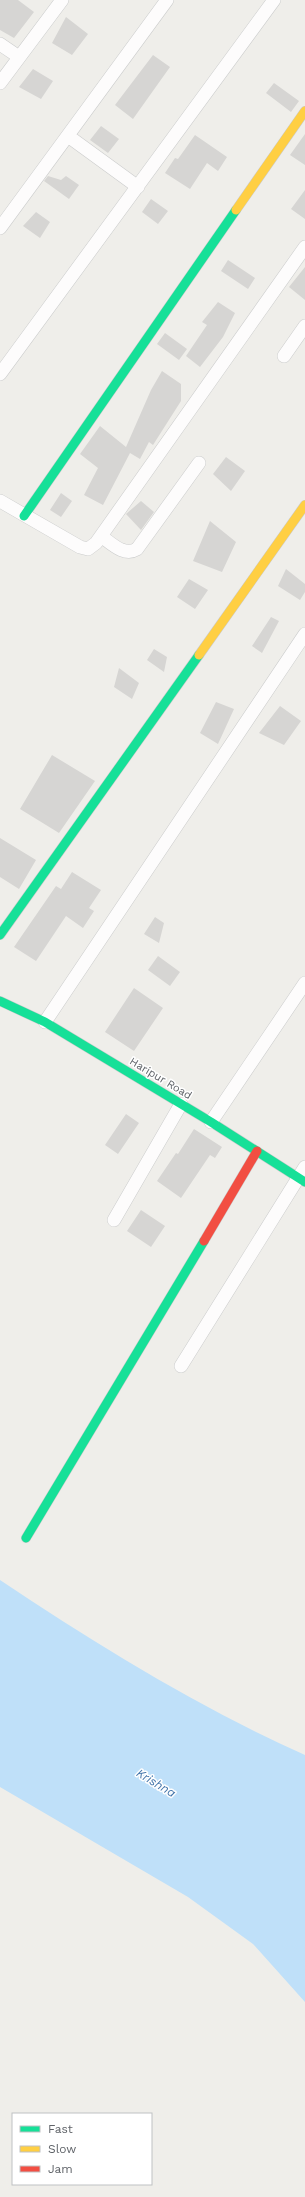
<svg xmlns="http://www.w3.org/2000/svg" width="305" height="2197" font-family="'Work Sans',sans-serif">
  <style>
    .water { fill: #bfe0f9 }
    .building { fill: #d6d5d3 }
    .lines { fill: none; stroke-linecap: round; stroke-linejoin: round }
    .street-casing { stroke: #cbcccc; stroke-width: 14 }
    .fast-casing { stroke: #cacacb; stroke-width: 10 }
    .slow-casing { stroke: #cacacb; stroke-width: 10 }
    .jam-casing { stroke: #cacacb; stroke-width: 10 }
    .street { stroke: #fdfcfc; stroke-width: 13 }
    .fast { stroke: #16e098; stroke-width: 9 }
    .slow { stroke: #ffcf43; stroke-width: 9 }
    .jam { stroke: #f24e42; stroke-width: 9 }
    .labels { text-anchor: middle; stroke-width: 3; stroke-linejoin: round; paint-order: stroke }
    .street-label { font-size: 11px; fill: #5f6368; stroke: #fff }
    .water-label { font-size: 12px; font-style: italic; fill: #4174aa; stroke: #fff }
  </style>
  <rect width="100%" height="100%" fill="#efeeea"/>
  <path class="water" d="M 0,1580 C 97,1645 198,1707 305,1755 L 305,2002 L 253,1944 L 188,1897 L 0,1787 Z"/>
  <path class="building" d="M 0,0 L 18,0 L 34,12 L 14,38 L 0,30 Z
    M 66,17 L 88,34 L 72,55 L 52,43 Z
    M 153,55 L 170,67 L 133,119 L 115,105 Z
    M 33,69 L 53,81 L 41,99 L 19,87 Z
    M 274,83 L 299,101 L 291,112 L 266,93 Z
    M 101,126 L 119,139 L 108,153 L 90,140 Z
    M 305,134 L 305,165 L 290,155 Z
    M 195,135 L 227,157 L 218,171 L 207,163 L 190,189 L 165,173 L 175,158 L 178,159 Z
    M 48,176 L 61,180 L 66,176 L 79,185 L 69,199 L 44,181 Z
    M 305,190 L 305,219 L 291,209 Z
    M 151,199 L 168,211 L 158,224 L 142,212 Z
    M 36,212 L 50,222 L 40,238 L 23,226 Z
    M 228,260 L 255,278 L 248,289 L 221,271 Z
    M 305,267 L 305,300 L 289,287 Z
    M 218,302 L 235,313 L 223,337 L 200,367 L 186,356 L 207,325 L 202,322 Z
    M 165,333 L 187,349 L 179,360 L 157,344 Z
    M 162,371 L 181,384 L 181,401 L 153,445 L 149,442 L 140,459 L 130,453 L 103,505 L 84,495 L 98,468 L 80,454 L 100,426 L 126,447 L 151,390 Z
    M 226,457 L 245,471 L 231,491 L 213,474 Z
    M 61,493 L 72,501 L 61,517 L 50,510 Z
    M 141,501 L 154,512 L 141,530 L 126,514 Z
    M 210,521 L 236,542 L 222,572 L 193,561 Z
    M 286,569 L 305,584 L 305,592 L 300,600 L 278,586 Z
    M 189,579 L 208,590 L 195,609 L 177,597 Z
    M 271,617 L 279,621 L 262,653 L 252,646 Z
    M 154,649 L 167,657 L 164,672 L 147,660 Z
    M 119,668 L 139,683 L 132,699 L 114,687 Z
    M 216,702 L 234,709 L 218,744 L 200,733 Z
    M 280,706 L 301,721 L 284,745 L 259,733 Z
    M 52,755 L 95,781 L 59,833 L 20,809 Z
    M 0,838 L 36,860 L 19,889 L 0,877 Z
    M 72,872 L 101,890 L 89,908 L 94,911 L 83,928 L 66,916 L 36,961 L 14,947 L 56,886 L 61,889 Z
    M 155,917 L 164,923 L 159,943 L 144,934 Z
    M 158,956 L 180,972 L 170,986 L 148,970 Z
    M 134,988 L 163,1008 L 134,1051 L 105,1032 Z
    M 126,1114 L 139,1123 L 118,1154 L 105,1145 Z
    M 194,1129 L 222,1147 L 215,1158 L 210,1155 L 181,1198 L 157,1181 L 176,1153 L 178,1154 Z
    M 141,1210 L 165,1226 L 151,1247 L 127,1231 Z"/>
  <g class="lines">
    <g class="street-casing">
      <path id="street" d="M 0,44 L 19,57
        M 0,83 L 62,0
        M 68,136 L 138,187
        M 0,228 L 167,0
        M 284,356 L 305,326
        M 0,374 L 274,0
        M 0,501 L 80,547 L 88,549 L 96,543 L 305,247
        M 101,536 C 111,543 124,557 137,549 L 199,463
        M 45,1022 L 305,634
        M 211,1122 L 305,983
        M 114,1220 L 181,1104
        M 181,1366 L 305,1167"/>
    </g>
    <g class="fast-casing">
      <path id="fast" d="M 24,516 L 236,210
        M 0,935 L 199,655
        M 0,1001 L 45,1022 L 211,1122 L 305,1182
        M 26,1538 L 204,1241"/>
    </g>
    <g class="slow-casing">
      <path id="slow" d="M 236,210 L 305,111
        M 199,655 L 305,505"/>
    </g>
    <g class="jam-casing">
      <path id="jam" d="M 204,1241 L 257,1151"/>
    </g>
    <use href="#street" class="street"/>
    <use href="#fast" class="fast"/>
    <use href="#slow" class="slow"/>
    <use href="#jam" class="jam"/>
  </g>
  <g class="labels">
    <g class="street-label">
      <text transform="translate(161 1078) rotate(31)" y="4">Haripur Road</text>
    </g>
    <g class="water-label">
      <text transform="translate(156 1783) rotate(31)" y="4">Krishna</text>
    </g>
  </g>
  <rect x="12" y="2113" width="140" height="72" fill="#ffffff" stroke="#bfc1c3"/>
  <rect x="20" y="2126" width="20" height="6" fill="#16e098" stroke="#bfc1c3"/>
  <text x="48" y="2133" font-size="12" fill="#5f6368">Fast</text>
  <rect x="20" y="2146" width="20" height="6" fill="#ffcf43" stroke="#bfc1c3"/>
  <text x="48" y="2153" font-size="12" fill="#5f6368">Slow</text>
  <rect x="20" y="2166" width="20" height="6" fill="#f24e42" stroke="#bfc1c3"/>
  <text x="48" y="2173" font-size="12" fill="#5f6368">Jam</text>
</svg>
